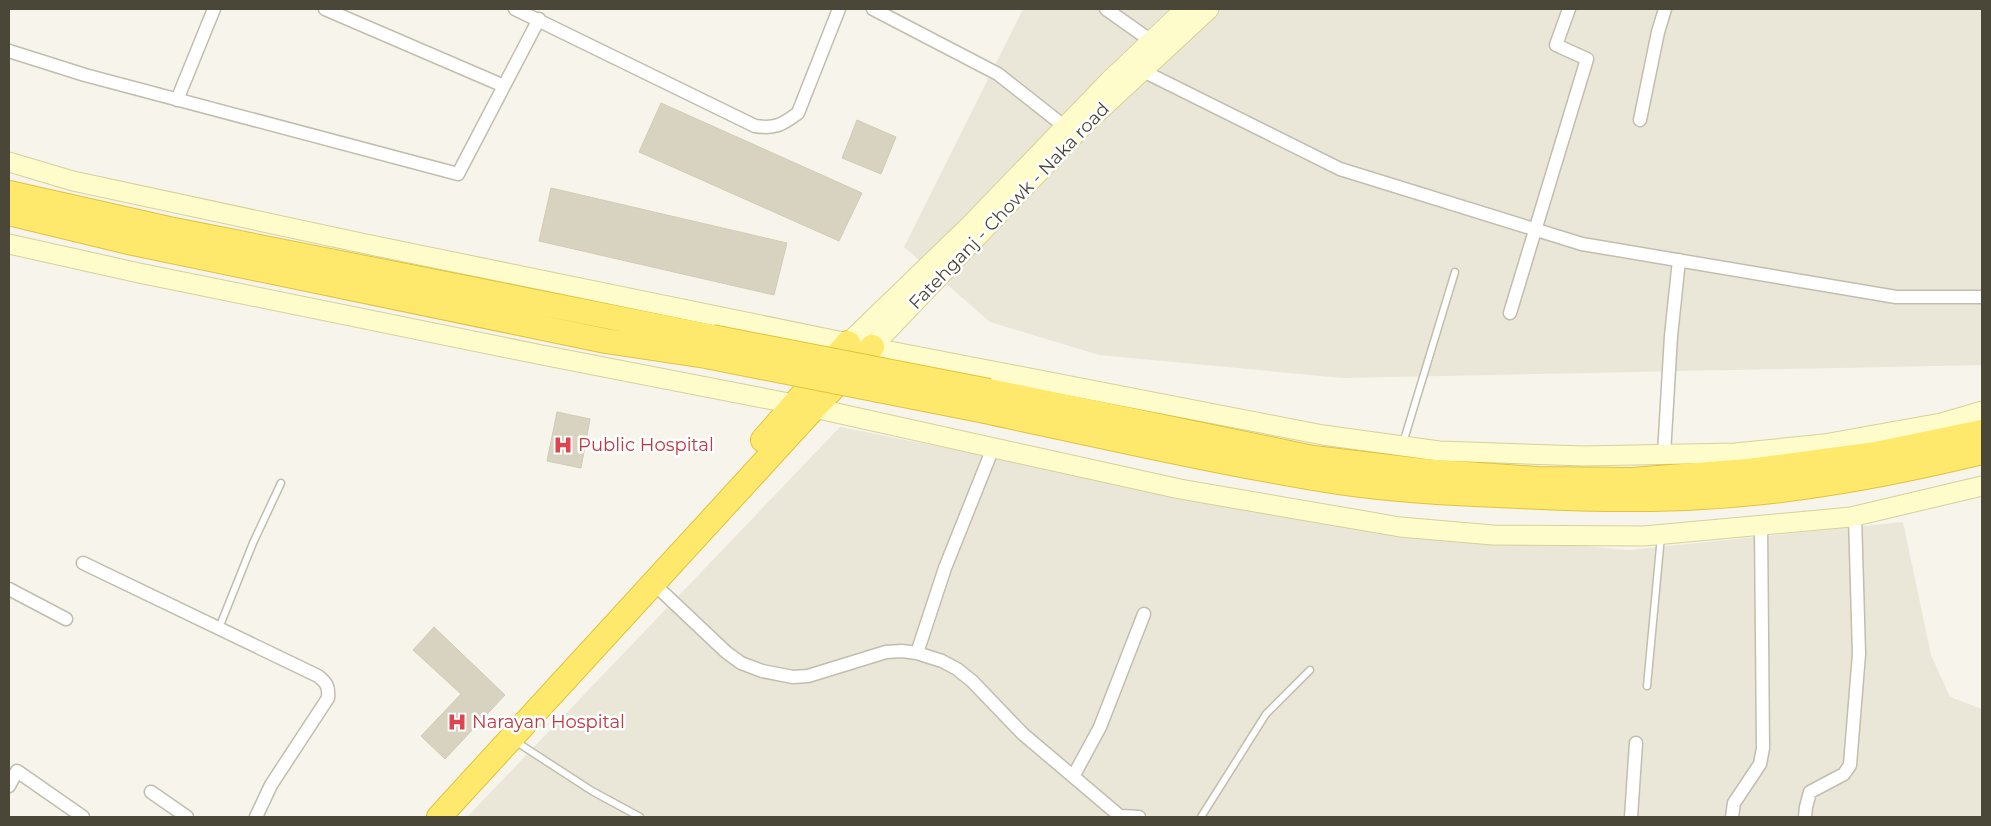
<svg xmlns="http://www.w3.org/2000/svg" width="1991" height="826" font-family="Montserrat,sans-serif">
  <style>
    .residential { fill: #eae7d9 }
    .building { fill: #d8d3c0; stroke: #d3ccb3 }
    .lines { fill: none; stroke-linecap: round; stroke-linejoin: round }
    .lane-casing { stroke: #c1bead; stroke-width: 9 }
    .street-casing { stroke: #c1bead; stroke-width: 15 }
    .secondary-casing { stroke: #d6d19a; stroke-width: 21 }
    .highway-casing { stroke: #e1c23a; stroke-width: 26 }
    .lane { stroke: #fff; stroke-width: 6 }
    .street { stroke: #fff; stroke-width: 12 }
    .secondary { stroke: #fffccb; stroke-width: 19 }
    .highway { stroke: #ffe96c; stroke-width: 24 }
    .highway-bridge-casing { stroke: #e1c23a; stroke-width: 26; stroke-linecap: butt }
    .highway-bridge { stroke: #ffe96c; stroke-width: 24 }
    .labels { text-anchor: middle; stroke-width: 5; stroke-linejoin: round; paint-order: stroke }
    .street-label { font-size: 18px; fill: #4a4638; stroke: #fff }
    .health-label { font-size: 18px; fill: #be3a42; stroke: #fff; text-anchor: start }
  </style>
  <rect width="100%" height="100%" fill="#f6f4eb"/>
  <path class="residential" d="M 1023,9 L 1982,9 L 1982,365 L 1342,378 L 1099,355 L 990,322 L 904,247 Z
    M 840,427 L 1319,522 L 1629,550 L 1903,522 L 1931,655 L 1950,697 L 1982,709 L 1982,817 L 467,817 Z"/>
  <path class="building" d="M 661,103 L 862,193 L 839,241 L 639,152 Z
    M 857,120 L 896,137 L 881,174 L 842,158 Z
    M 551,188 L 787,243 L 774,295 L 539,241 Z
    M 557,412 L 590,419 L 581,468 L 547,461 Z
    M 434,627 L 505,695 L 445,759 L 421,736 L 461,694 L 413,650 Z"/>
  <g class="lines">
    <g class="lane-casing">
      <path id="lane" d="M 1403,443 L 1455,272
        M 219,628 L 253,543 L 281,483
        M 1647,686 L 1661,536
        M 515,741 L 592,791 L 640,817
        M 1201,817 L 1266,714 L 1310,670"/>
    </g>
    <g class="street-casing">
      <path id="street" d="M 325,9 L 504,86
        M 515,9 L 755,126 C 775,129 782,125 798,113 L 839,9
        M 873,9 L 998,74 L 1069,130
        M 1106,9 L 1157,45
        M 9,51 L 85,75 L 458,174 L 539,19
        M 1143,71 L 1340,169 L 1582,244 L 1896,297 L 1982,297
        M 177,100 L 214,9
        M 1640,120 L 1658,32 L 1665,9
        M 1510,313 L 1587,59 L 1556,45 L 1569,9
        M 1664,454 L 1671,336 L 1679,260
        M 83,563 L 318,676 C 327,683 329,687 328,698 L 271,785 L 256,817
        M 653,583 L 726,652 L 741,663 L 762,671 L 793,677 L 808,676 L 886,652 L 902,651 L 917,653 L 942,661 L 957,669 L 972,681 L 1023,734 L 1121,817
        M 9,589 L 66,619
        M 917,653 L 945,568 L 993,448
        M 1074,775 L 1100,727 L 1144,614
        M 9,786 L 17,771 L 83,817
        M 151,792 L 187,817
        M 1121,816 L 1139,817
        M 1631,817 L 1636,743
        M 1732,817 L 1734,803 L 1760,764 L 1763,748 L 1761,526
        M 1805,817 L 1806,807 L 1810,792 L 1844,774 L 1850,765 L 1859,654 L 1855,516"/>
    </g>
    <g class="secondary-casing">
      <path id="secondary" d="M 9,162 L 73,181 L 366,244 L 848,343 L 1323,435 L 1439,451 L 1584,456 L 1735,453 L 1824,444 L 1941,423 L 1982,411
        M 9,244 L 139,273 L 542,355 L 814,408 L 1180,489 L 1400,527 L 1493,535 L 1644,536 L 1851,517 L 1982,486
        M 848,343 L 969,226 L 1109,81 L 1185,9
        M 872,347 L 1084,125 L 1209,9"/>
    </g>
    <g class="highway-casing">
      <path id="highway" d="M 9,193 L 169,229 L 712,337
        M 9,213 L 133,243 L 606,341 L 706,356
        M 989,391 L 1313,458 L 1422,471 L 1538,479 L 1632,480 L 1748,471 L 1876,454 L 1982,432
        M 985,411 C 1102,436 1219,463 1338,482 C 1398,491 1459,494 1520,496 C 1581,499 1641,501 1702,497 C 1797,492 1890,474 1982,452
        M 763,440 L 848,343
        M 439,817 L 814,408 L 872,347"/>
    </g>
    <use href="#lane" class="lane"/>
    <use href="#street" class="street"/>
    <use href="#secondary" class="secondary"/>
    <use href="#highway" class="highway"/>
    <g class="highway-bridge-casing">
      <path id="highway-bridge" d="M 712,337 L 989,391
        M 706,356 L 985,411"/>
    </g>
    <use href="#highway-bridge" class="highway-bridge"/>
  </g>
  <defs>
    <g id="hospital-bare" transform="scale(1.5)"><path d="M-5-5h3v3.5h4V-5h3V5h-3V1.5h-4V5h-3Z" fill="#e0444e" stroke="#fff" stroke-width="2.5" paint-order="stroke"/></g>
  </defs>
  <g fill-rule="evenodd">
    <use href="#hospital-bare" x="563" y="445"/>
    <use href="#hospital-bare" x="457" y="722"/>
  </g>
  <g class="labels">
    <g class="street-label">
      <text transform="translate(1009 206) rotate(-46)" y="6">Fatehganj - Chowk - Naka road</text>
    </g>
    <g class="health-label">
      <text x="578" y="451">Public Hospital</text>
      <text x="472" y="728">Narayan Hospital</text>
    </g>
  </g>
  <rect width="1991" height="826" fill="none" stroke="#4a4638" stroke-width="20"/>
</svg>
